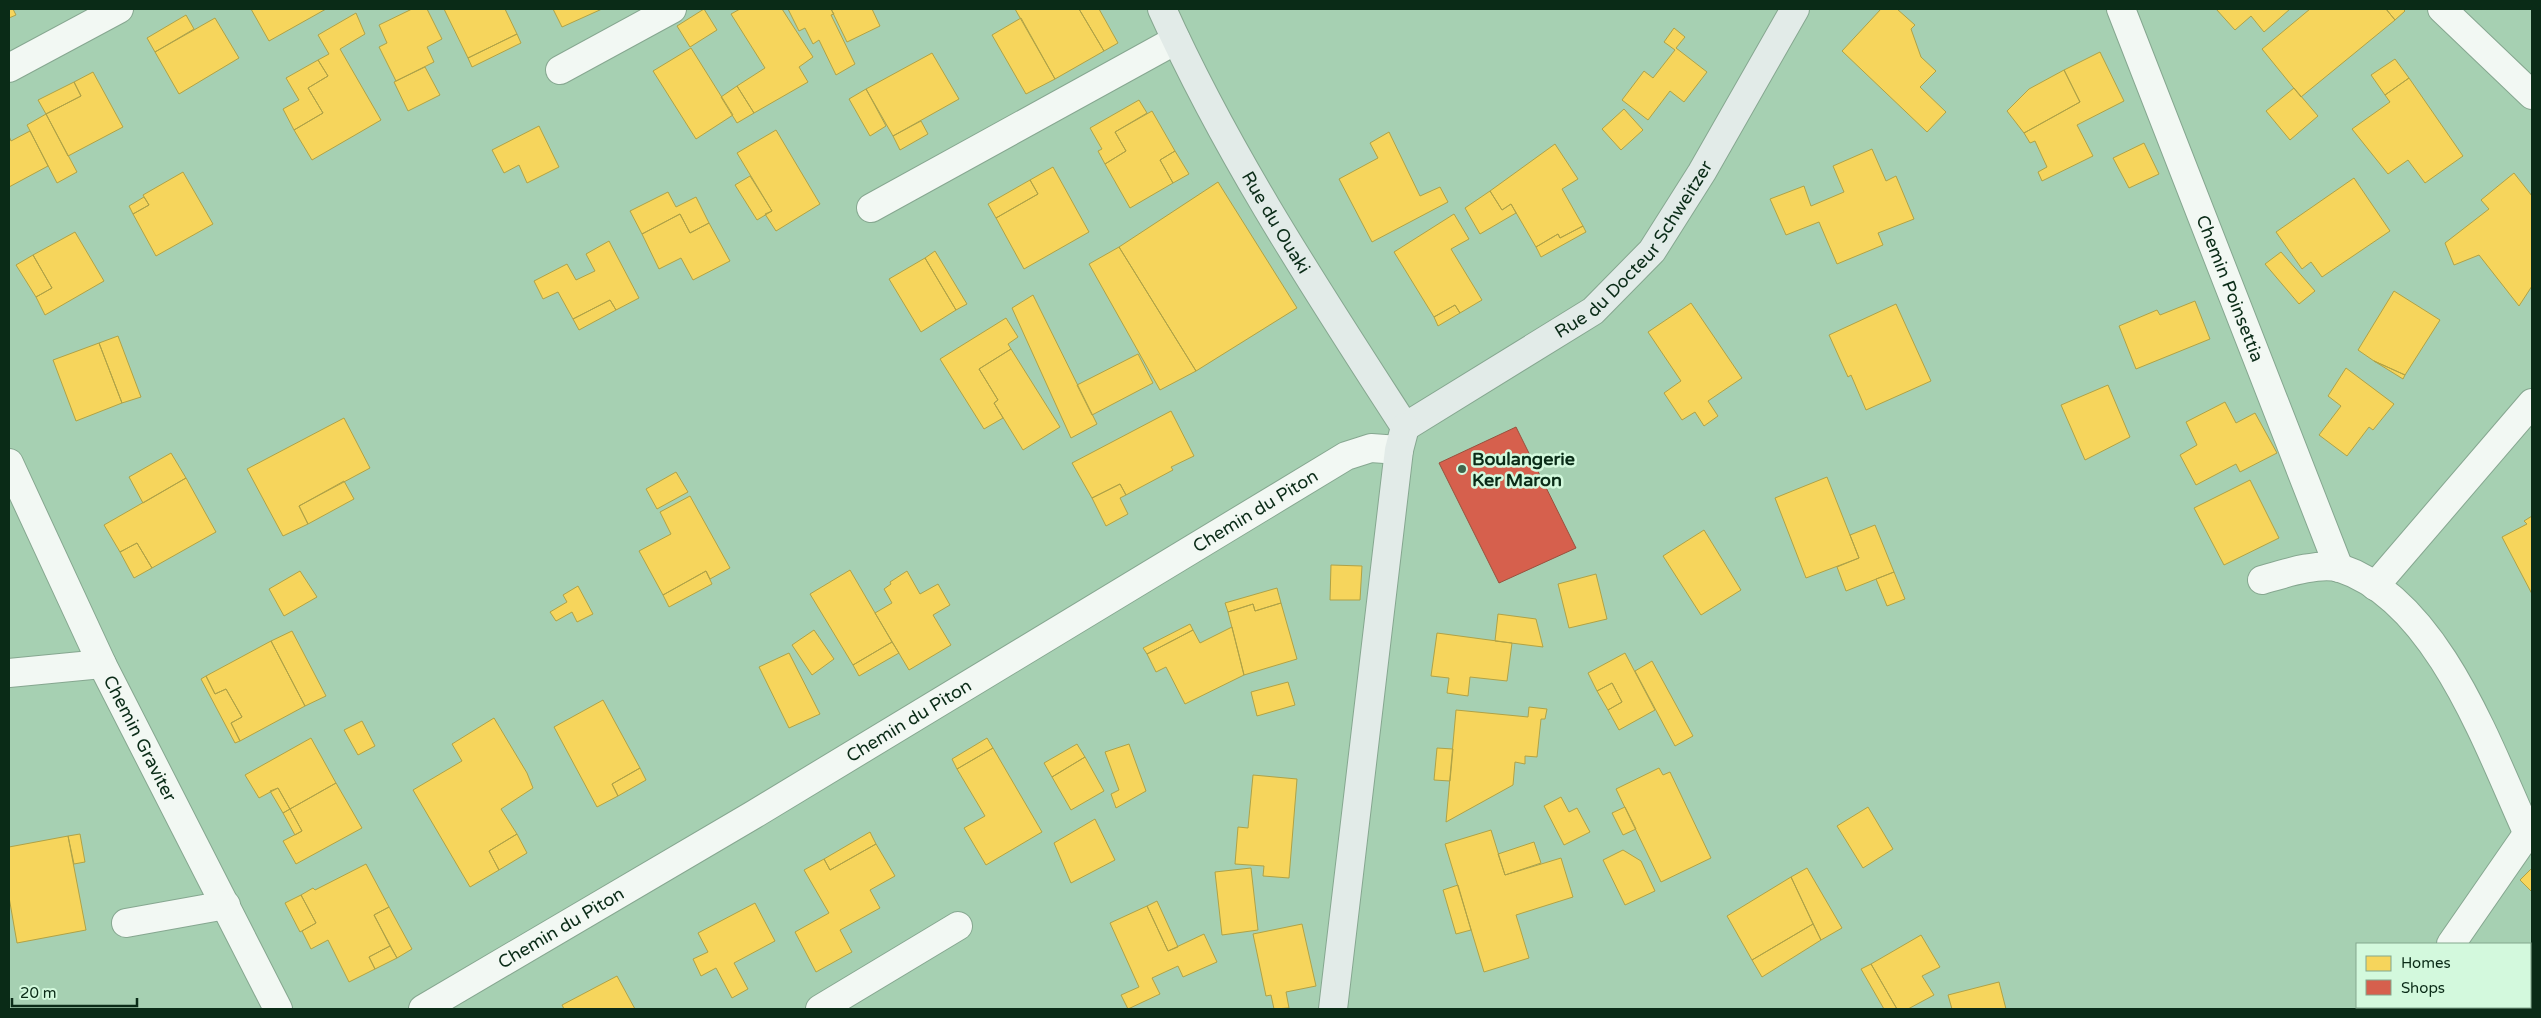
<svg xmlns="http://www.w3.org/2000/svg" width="2541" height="1018" font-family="'Varela Round',sans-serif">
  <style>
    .homes { fill: #f6d55c; stroke: #afa247 }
    .shops { fill: #d6604d; stroke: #99503d }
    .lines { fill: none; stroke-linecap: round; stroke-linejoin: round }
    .street-casing { stroke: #86a790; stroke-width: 30 }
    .secondary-casing { stroke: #86a790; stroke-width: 30 }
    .street { stroke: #f2f8f3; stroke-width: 28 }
    .secondary { stroke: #e2ebe8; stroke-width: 28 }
    .poi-dot { fill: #41654d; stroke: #d3f9dd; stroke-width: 2 }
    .labels { text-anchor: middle; stroke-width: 5; stroke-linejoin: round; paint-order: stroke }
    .street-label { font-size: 18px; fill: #0a2b17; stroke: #d3f9dd }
    .poi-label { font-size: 18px; font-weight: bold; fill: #0a2b17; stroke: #d3f9dd; text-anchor: start }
  </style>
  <rect width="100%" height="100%" fill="#a6d0b2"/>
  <path class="homes" d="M 9,9 L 13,9 L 16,15 L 9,18 Z
    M 251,9 L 326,9 L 269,41 Z
    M 412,9 L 427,9 L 442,39 L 427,47 L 434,62 L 396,81 L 379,47 L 387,43 L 379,25 Z
    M 444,9 L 505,9 L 517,34 L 468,58 Z
    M 553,9 L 602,9 L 562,27 Z
    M 704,9 L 717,30 L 690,47 L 677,26 Z
    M 740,9 L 782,9 L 813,57 L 799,67 L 808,82 L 754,113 L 737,86 L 765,68 L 731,14 Z
    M 788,9 L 831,9 L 834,14 L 831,15 L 855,64 L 836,75 L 819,40 L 813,44 L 805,28 L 799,31 Z
    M 831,9 L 872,9 L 880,26 L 847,42 Z
    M 1015,9 L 1079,9 L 1104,51 L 1055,79 Z
    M 1079,9 L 1099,9 L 1118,43 L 1104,51 Z
    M 1881,9 L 1897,9 L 1915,25 L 1911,29 L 1921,57 L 1936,71 L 1920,87 L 1946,112 L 1927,132 L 1842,51 Z
    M 2216,9 L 2290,9 L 2264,32 L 2251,16 L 2235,30 Z
    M 2310,9 L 2386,9 L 2395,20 L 2301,97 L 2262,49 Z
    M 2386,9 L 2403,9 L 2405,11 L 2395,20 Z
    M 356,13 L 365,34 L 340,49 L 381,120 L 312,160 L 294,130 L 323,113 L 308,88 L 328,76 L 318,60 L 329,54 L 318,35 Z
    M 186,15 L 194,29 L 155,52 L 147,38 Z
    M 215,18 L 239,58 L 179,94 L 155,52 Z
    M 1021,18 L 1055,79 L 1026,94 L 992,35 Z
    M 1674,28 L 1685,37 L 1676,48 L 1707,72 L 1684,102 L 1670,91 L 1648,120 L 1622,100 L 1644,71 L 1653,78 L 1675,50 L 1664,42 Z
    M 517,34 L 521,43 L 472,67 L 468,58 Z
    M 691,48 L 733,115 L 696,139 L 653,71 Z
    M 2100,52 L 2124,101 L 2077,125 L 2093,156 L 2042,181 L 2038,172 L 2047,167 L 2035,141 L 2030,143 L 2024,133 L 2080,102 L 2064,70 Z
    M 932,53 L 959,99 L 893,136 L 866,89 Z
    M 2395,59 L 2409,78 L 2385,95 L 2371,75 Z
    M 318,60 L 328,76 L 308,88 L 323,113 L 294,130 L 283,109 L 299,100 L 286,78 Z
    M 425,67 L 440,95 L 408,111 L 394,82 Z
    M 2064,70 L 2080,102 L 2024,133 L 2007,111 L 2029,89 Z
    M 93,72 L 123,127 L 68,156 L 46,114 L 81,96 L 74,82 Z
    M 2409,78 L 2463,156 L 2425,183 L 2408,160 L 2388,174 L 2352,129 L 2390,102 L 2385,95 Z
    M 74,82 L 81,96 L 46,114 L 38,100 Z
    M 737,86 L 754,113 L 737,123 L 721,97 Z
    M 2294,88 L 2318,116 L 2290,140 L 2266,111 Z
    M 866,89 L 886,126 L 870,136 L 849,99 Z
    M 1139,100 L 1147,113 L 1115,132 L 1126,151 L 1105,164 L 1098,151 L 1102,149 L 1090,128 Z
    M 1624,109 L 1643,130 L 1621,150 L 1602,129 Z
    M 1152,111 L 1175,151 L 1160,160 L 1173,183 L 1130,208 L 1105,164 L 1126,151 L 1115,132 Z
    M 46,114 L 77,172 L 57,183 L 27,125 Z
    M 921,121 L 928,134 L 900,150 L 893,136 Z
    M 539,126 L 559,167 L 527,183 L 519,165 L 504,173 L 492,150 Z
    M 776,130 L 820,204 L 776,231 L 765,214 L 772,211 L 737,153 Z
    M 30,131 L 48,166 L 9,187 L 9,136 L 11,141 Z
    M 1389,132 L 1420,196 L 1440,187 L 1448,202 L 1372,242 L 1339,179 L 1378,158 L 1370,143 Z
    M 2144,143 L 2159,174 L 2129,188 L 2113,158 Z
    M 1555,144 L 1578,179 L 1562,189 L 1583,226 L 1560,238 L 1558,234 L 1536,247 L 1511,204 L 1502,210 L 1490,191 Z
    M 1872,149 L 1886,181 L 1896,176 L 1914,219 L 1878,233 L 1883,245 L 1837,264 L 1819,222 L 1786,235 L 1770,199 L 1804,186 L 1811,206 L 1844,192 L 1833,166 Z
    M 1175,151 L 1189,174 L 1173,183 L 1160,160 Z
    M 1053,167 L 1089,232 L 1024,269 L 996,218 L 1038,194 L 1030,180 Z
    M 183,172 L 213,224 L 156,256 L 133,214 L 149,205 L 143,195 Z
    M 2514,173 L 2532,196 L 2532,286 L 2519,306 L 2479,255 L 2454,265 L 2445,243 L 2489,209 L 2481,200 Z
    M 750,176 L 772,211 L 757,220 L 735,185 Z
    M 2354,178 L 2390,231 L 2322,277 L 2311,262 L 2302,269 L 2276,232 Z
    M 1030,180 L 1038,194 L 996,218 L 988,204 Z
    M 1218,182 L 1297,308 L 1196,371 L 1119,247 Z
    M 1490,191 L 1502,210 L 1511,204 L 1516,213 L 1480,234 L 1465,208 Z
    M 668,192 L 676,207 L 696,197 L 709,223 L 690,233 L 680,214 L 642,234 L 630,211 Z
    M 144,197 L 149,205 L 133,214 L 129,206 Z
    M 680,214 L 690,233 L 709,223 L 730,261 L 693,280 L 681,258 L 659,269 L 642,234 Z
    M 1454,214 L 1469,239 L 1451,249 L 1482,300 L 1460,313 L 1455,305 L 1434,317 L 1394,252 Z
    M 1583,226 L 1586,232 L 1541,257 L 1536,247 L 1558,234 L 1560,238 Z
    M 75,232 L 104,281 L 45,315 L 36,297 L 52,288 L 33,255 Z
    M 609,241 L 639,298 L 616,310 L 610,300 L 573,319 L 558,292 L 543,299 L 534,281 L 567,264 L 576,280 L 595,271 L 586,254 Z
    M 1119,247 L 1196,371 L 1160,390 L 1089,264 Z
    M 935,251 L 967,304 L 956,310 L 925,258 Z
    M 2281,252 L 2315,291 L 2299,304 L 2265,264 Z
    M 33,255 L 52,288 L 36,297 L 16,265 Z
    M 925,258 L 956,310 L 921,332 L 889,279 Z
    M 2394,291 L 2440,320 L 2405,375 L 2374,361 L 2358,350 Z
    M 1033,295 L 1097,424 L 1071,438 L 1012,308 Z
    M 610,300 L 616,310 L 579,330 L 573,319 Z
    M 2195,301 L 2210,339 L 2136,369 L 2119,326 L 2157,310 L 2160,315 Z
    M 1691,303 L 1742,378 L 1708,401 L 1718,416 L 1704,426 L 1695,412 L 1682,420 L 1664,393 L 1681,381 L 1648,332 Z
    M 1896,304 L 1931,381 L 1866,410 L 1851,375 L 1848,377 L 1829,335 Z
    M 1455,305 L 1460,313 L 1438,326 L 1434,317 Z
    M 1006,318 L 1018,337 L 1008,344 L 1011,349 L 979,369 L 998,400 L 994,403 L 1003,418 L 984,429 L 940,359 Z
    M 118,336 L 141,397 L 122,403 L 99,343 Z
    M 99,343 L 122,403 L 76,421 L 53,360 Z
    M 1011,349 L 1060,427 L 1023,450 L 994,403 L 998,400 L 979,369 Z
    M 1138,354 L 1153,383 L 1092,415 L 1077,385 Z
    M 2374,361 L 2405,375 L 2403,379 Z
    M 2346,368 L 2394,404 L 2373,430 L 2369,427 L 2347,456 L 2319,435 L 2341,406 L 2328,396 Z
    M 2108,385 L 2130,437 L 2085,460 L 2061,405 Z
    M 2225,402 L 2236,423 L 2255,413 L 2277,453 L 2240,472 L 2236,464 L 2196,485 L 2180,455 L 2197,445 L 2186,422 Z
    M 1171,411 L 1194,456 L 1171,467 L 1173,470 L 1126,495 L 1120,484 L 1092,498 L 1072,463 Z
    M 344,418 L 370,468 L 299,506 L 308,524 L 283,536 L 247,469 Z
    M 171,453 L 186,478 L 143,503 L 129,477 Z
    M 676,472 L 688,492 L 657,509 L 646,489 Z
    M 1827,477 L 1859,558 L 1806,578 L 1775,498 Z
    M 186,478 L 216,532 L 152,568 L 137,543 L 120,552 L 104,525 Z
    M 2250,480 L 2279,538 L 2224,565 L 2194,508 Z
    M 344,481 L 354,499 L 308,524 L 299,506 Z
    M 1120,484 L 1126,495 L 1120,498 L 1128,514 L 1106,526 L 1092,498 Z
    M 690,496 L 730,568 L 710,579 L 706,571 L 663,595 L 639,551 L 671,534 L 660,512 Z
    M 2532,516 L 2532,594 L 2502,537 L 2527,524 L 2524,521 Z
    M 1875,525 L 1894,572 L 1846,591 L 1837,567 L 1859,558 L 1850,535 Z
    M 1704,530 L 1741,590 L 1701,615 L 1663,556 Z
    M 137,543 L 152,568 L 134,578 L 120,552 Z
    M 1331,565 L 1362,566 L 1360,600 L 1330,600 Z
    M 850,570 L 892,642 L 853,665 L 810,594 Z
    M 300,571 L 317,597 L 284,616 L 269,589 Z
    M 706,571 L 712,584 L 669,607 L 663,595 Z
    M 907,571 L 920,594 L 938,584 L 950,605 L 933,615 L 951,645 L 909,670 L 875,613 L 892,603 L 884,589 L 891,584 L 890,582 Z
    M 1894,572 L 1905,599 L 1887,606 L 1876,579 Z
    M 1596,574 L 1607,619 L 1569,628 L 1558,584 Z
    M 578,586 L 593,614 L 577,622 L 572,612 L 556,621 L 550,612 L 567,602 L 563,595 Z
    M 1277,588 L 1281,603 L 1255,611 L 1253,604 L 1228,612 L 1225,603 Z
    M 1281,603 L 1297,659 L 1244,675 L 1228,612 L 1253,604 L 1255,611 Z
    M 1498,614 L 1536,619 L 1543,647 L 1495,641 Z
    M 1190,624 L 1193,630 L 1147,654 L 1143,648 Z
    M 1232,627 L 1244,675 L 1185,704 L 1166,667 L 1156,672 L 1147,654 L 1193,630 L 1200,643 Z
    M 814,630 L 834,659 L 812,675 L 792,645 Z
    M 292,631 L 326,696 L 305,706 L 271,641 Z
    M 1437,633 L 1512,643 L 1507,681 L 1470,677 L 1468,696 L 1447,693 L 1449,678 L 1431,676 Z
    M 271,641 L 305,706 L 240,741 L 231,723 L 242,717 L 226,689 L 215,694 L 206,676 Z
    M 892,642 L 899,653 L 859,676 L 853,665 Z
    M 789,653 L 820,714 L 789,728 L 759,667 Z
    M 1625,653 L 1655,710 L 1619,730 L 1608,710 L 1622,702 L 1612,683 L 1597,691 L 1588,673 Z
    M 1652,661 L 1693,736 L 1675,746 L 1635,671 Z
    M 206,676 L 215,694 L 226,689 L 242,717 L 231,723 L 240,741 L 235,743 L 201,679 Z
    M 1288,682 L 1295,705 L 1257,716 L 1251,692 Z
    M 1612,683 L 1622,702 L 1608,710 L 1597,691 Z
    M 603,700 L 640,768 L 612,784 L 618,796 L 597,807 L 554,727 Z
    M 1529,707 L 1547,709 L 1545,719 L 1541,719 L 1537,757 L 1525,756 L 1525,764 L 1515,762 L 1513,785 L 1446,822 L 1456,710 L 1528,717 Z
    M 494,718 L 527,773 L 533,788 L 501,809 L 517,834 L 489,851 L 499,870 L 470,887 L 413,790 L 462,761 L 452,744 Z
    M 362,721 L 375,746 L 358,755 L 344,730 Z
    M 311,738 L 336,783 L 290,809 L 278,788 L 259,798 L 245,775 Z
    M 987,738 L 993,748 L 957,769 L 952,759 Z
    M 1077,744 L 1085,757 L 1052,777 L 1044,763 Z
    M 1129,744 L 1146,791 L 1116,808 L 1111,794 L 1119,790 L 1105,752 Z
    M 993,748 L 1042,832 L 986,865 L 964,828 L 985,816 L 957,769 Z
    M 1437,748 L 1453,749 L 1450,781 L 1434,780 Z
    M 1085,757 L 1104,791 L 1071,810 L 1052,777 Z
    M 640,768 L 646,780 L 618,796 L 612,784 Z
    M 1659,768 L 1663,775 L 1670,772 L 1711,858 L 1661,882 L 1616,789 Z
    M 1253,775 L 1297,779 L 1289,878 L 1263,876 L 1264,866 L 1235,864 L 1238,827 L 1248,828 Z
    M 336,783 L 362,828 L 296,864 L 283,841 L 302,831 L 290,809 Z
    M 278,788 L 290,809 L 283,813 L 270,791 Z
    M 1561,797 L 1569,812 L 1577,808 L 1590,832 L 1564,845 L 1544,806 Z
    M 1625,807 L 1636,829 L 1623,835 L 1612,813 Z
    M 1868,807 L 1893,849 L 1863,868 L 1837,826 Z
    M 290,809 L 302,831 L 295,835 L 283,813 Z
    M 1095,819 L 1115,860 L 1071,883 L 1054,843 Z
    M 1491,830 L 1505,875 L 1561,858 L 1573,897 L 1516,915 L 1529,958 L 1484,972 L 1445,844 Z
    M 870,832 L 876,844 L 830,870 L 824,859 Z
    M 80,834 L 85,862 L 74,864 L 68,836 Z
    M 517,834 L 527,853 L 499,870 L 489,851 Z
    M 68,836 L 86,930 L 17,943 L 9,897 L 9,847 Z
    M 1534,842 L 1541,863 L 1505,875 L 1498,854 Z
    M 876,844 L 895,876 L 870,890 L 880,908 L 840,930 L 852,952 L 816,972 L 795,932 L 829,913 L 804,870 L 824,859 L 830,870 Z
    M 1623,850 L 1641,861 L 1655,891 L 1625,905 L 1603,860 Z
    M 366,864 L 389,907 L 374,915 L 390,946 L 369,957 L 375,969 L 349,982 L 328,940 L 311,949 L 302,931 L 316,923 L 301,895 L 313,888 L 315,890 Z
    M 1251,868 L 1258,930 L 1222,935 L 1215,872 Z
    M 1807,868 L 1842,928 L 1821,940 L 1791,877 Z
    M 2532,868 L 2532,892 L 2520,880 Z
    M 1791,877 L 1813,924 L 1752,960 L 1727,916 Z
    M 1458,885 L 1471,930 L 1456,934 L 1443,890 Z
    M 301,895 L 316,923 L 300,932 L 285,903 Z
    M 1157,901 L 1178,947 L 1168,951 L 1147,906 Z
    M 755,903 L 775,941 L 734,963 L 748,989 L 732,998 L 716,968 L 701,976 L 693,959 L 708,952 L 698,933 Z
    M 1147,906 L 1168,951 L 1204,934 L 1217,962 L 1183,977 L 1178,966 L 1152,978 L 1160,994 L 1128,1009 L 1121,995 L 1139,987 L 1110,923 Z
    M 389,907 L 412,949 L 397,958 L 374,915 Z
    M 1302,924 L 1316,986 L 1286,992 L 1289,1008 L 1274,1009 L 1271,995 L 1266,996 L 1253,934 Z
    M 1813,924 L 1821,940 L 1762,977 L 1752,960 Z
    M 1921,935 L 1940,967 L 1922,976 L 1934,995 L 1908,1009 L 1897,1009 L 1871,964 Z
    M 390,946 L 397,958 L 375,969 L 369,957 Z
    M 1871,964 L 1897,1009 L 1884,1009 L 1861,969 Z
    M 617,976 L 635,1009 L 564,1009 L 562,1005 Z
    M 1999,982 L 2006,1009 L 1952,1009 L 1948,995 Z"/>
  <path class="shops" d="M 1516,427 L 1576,548 L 1499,583 L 1439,463 Z"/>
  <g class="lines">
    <g class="street-casing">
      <g id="street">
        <path id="s1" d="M 2121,9 L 2339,568"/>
        <path d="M 2442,9 L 2532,95"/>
        <path d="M 9,68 L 119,9"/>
        <path d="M 560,70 L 672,9"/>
        <path d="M 871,208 L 1176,40"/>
        <path id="s2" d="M 9,463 L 102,664 L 278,1009"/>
        <path d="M 2262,580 C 2283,574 2319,562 2340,568 C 2438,600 2489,749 2528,834"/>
        <path d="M 2375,586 L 2532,403"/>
        <path d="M 9,673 L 102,664"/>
        <path d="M 126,923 L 226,905"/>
        <path d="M 2451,944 L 2532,827"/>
        <path id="s3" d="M 423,1009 L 753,815 L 1346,456 L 1371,448 L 1399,450"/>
        <path d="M 820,1009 L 958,926"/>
        <path d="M 2406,1009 L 2407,1007"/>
      </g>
    </g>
    <g class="secondary-casing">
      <g id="secondary">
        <path id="s4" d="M 1162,9 C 1228,156 1318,292 1405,427"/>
        <path id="s5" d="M 1405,427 L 1593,311 L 1652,251 L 1702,172 L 1795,9"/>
        <path d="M 1333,1009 L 1399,450 L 1405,427"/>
      </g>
    </g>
    <use href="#street" class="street"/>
    <use href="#secondary" class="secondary"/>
  </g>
  <circle class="poi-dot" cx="1462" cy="469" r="5"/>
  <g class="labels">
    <g class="street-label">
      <text dy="6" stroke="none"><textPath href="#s4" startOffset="242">Rue du Ouaki</textPath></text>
      <text dy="6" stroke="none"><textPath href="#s5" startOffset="294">Rue du Docteur Schweitzer</textPath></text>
      <text dy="6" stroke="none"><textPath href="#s1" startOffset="300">Chemin Poinsettia</textPath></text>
      <text dy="6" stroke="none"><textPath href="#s3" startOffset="970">Chemin du Piton</textPath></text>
      <text dy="6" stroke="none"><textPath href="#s3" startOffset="565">Chemin du Piton</textPath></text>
      <text dy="6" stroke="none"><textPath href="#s2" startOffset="305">Chemin Graviter</textPath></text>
      <text dy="6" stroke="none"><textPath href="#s3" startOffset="160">Chemin du Piton</textPath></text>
    </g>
    <g class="poi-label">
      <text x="1472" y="465">Boulangerie<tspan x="1472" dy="21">Ker Maron</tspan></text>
    </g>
  </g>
  <rect width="2541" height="1018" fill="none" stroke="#0a2b17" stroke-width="20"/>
  <rect x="2356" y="943" width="175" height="65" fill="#d3f9dd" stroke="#83a78e"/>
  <rect x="2366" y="956" width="25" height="15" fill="#f6d55c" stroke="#83a78e"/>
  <text x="2401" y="968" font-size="15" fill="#0a2b17">Homes</text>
  <rect x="2366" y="980" width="25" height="15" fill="#d6604d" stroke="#83a78e"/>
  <text x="2401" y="993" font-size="15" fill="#0a2b17">Shops</text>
  <path d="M12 998v8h125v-8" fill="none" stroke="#0a2b17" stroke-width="2.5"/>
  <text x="20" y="998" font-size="15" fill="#0a2b17" stroke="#d3f9dd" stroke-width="4" paint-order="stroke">20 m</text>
</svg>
